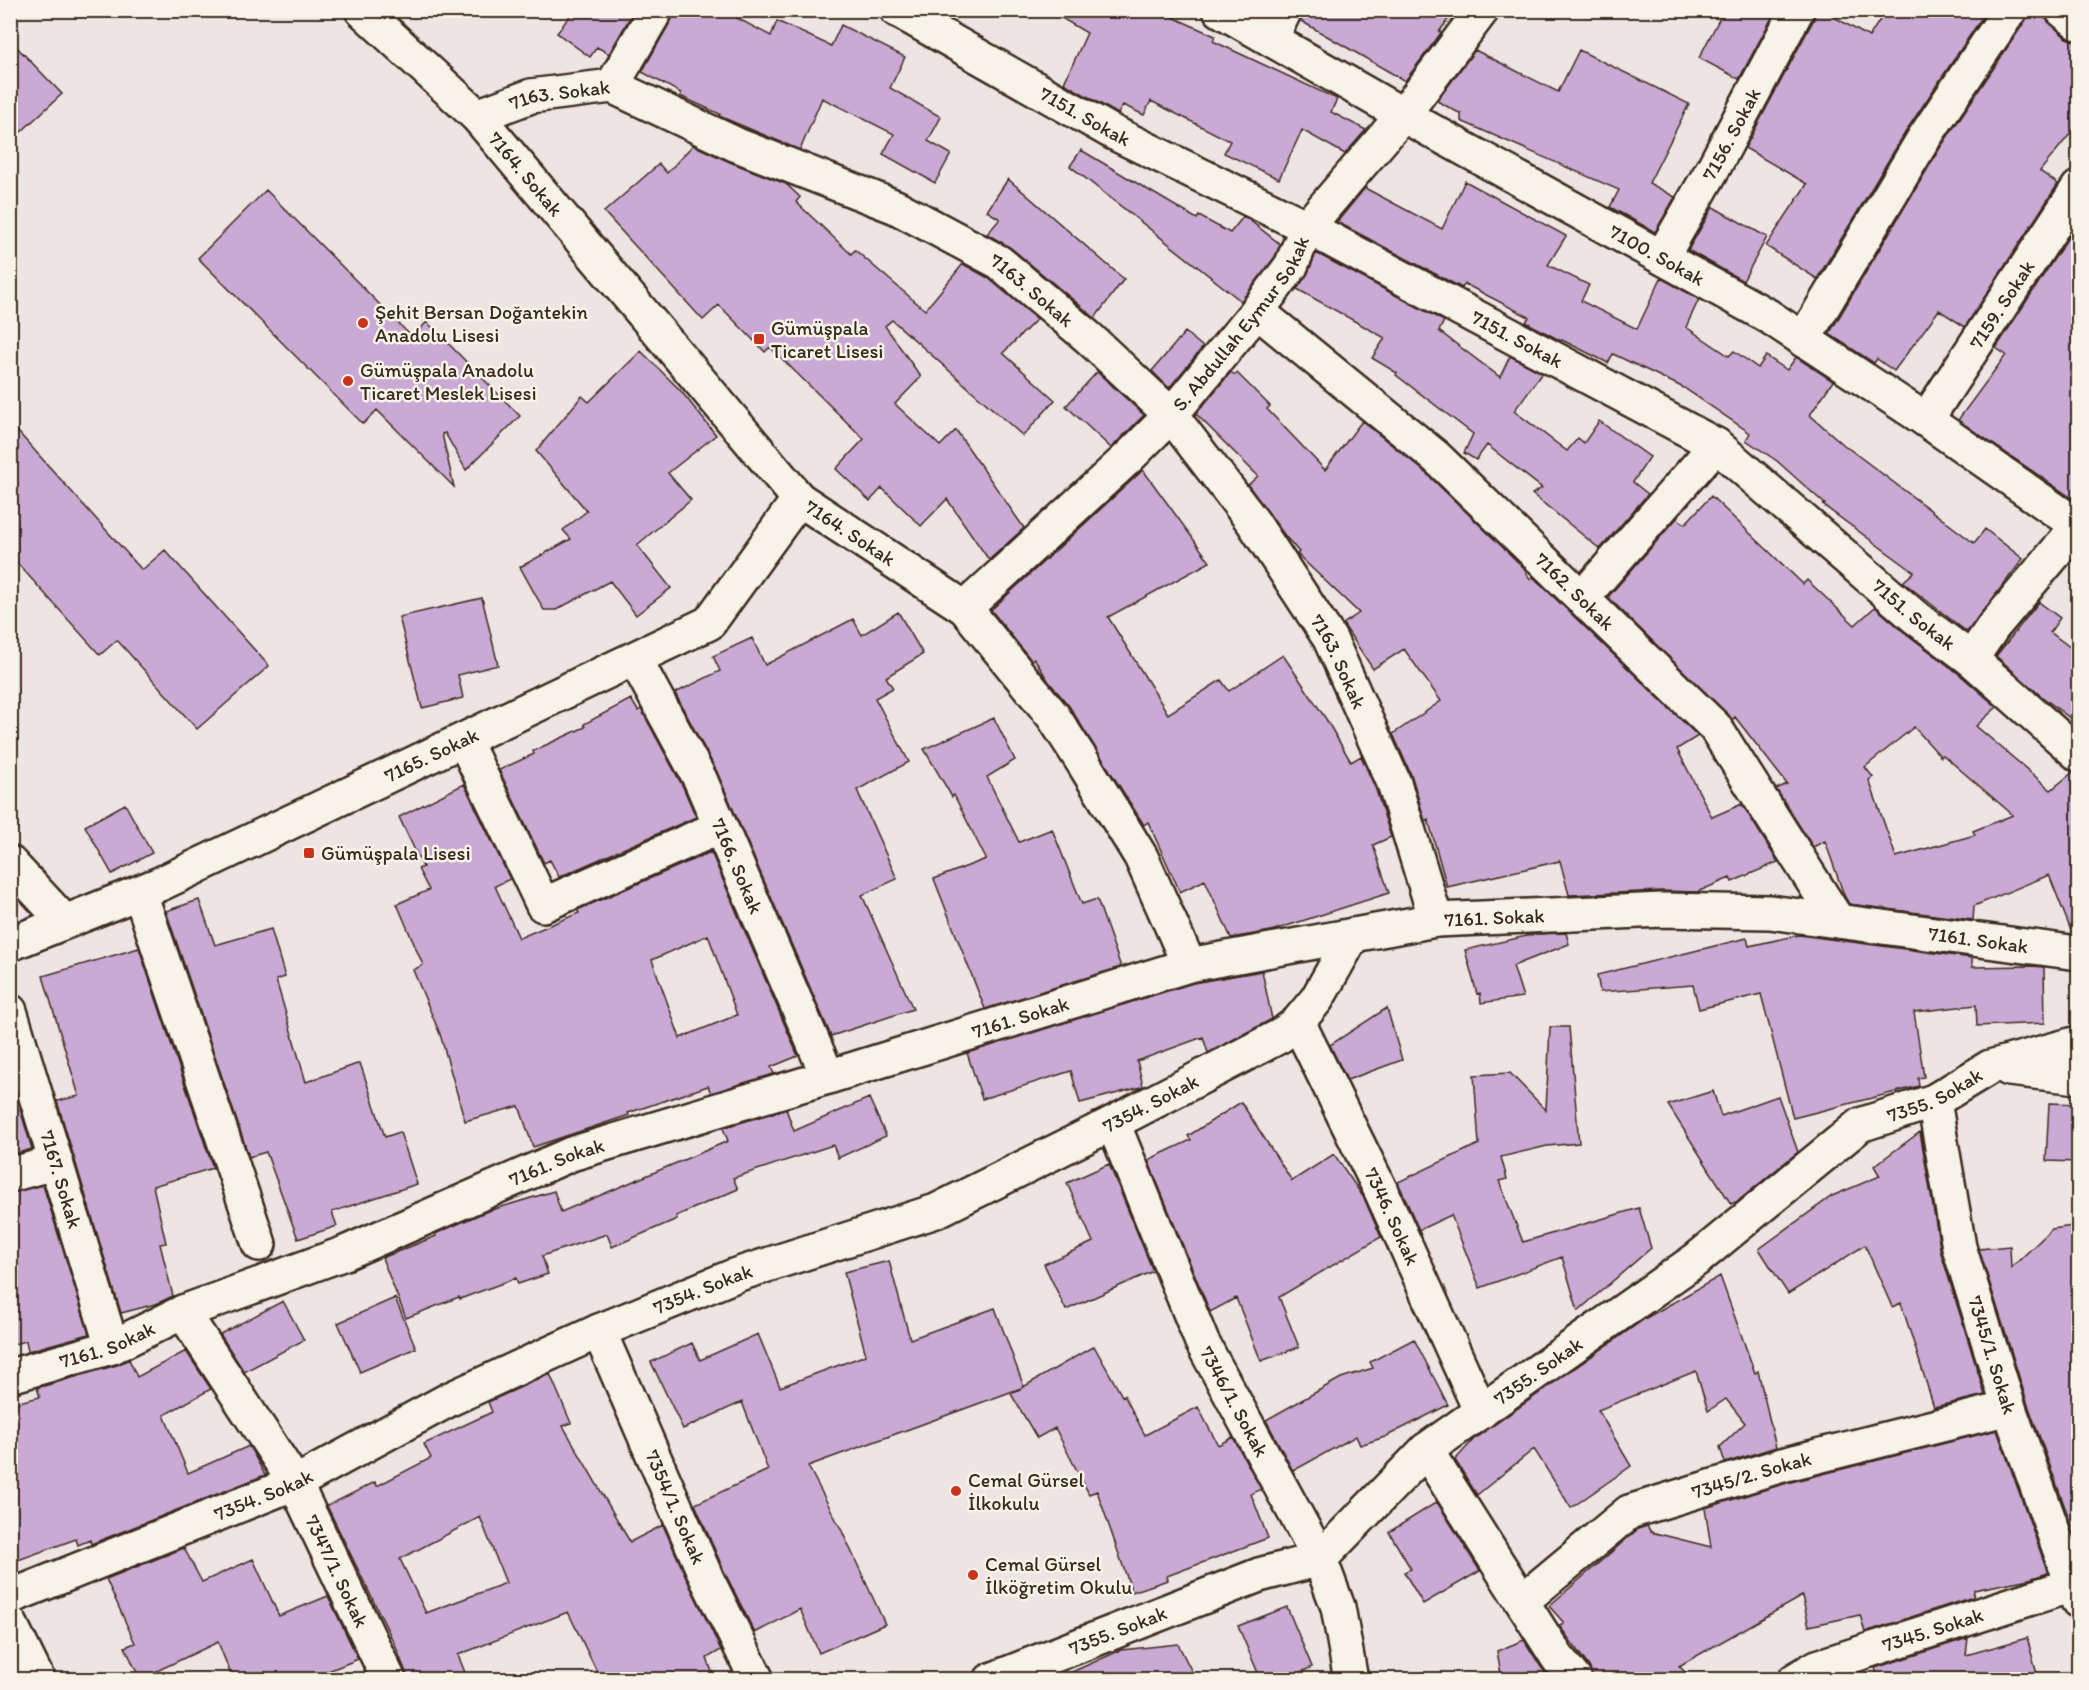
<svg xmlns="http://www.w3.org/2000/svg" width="2089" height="1690" font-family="Itim,sans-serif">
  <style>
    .building { fill: #caa9d4; stroke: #3b2a1e; stroke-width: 1.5; fill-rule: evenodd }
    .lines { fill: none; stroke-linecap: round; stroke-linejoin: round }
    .minor-casing { stroke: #3b2a1e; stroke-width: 38 }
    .minor { stroke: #f7f3e8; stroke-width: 33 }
    .poi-dot { fill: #c8321e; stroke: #f7f3e8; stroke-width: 2 }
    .labels { text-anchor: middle; stroke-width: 5; stroke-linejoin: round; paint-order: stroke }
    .street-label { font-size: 20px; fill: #3b2a1e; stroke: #f7f3e8 }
    .poi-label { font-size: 20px; fill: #3b2a1e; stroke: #f7f3e8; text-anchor: start }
  </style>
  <rect width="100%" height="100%" fill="#eee4e4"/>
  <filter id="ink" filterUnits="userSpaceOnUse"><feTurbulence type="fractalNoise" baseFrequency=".0167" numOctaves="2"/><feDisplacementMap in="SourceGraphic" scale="12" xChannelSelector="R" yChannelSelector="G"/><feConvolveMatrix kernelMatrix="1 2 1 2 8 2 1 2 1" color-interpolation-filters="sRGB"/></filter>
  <g filter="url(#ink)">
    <path class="building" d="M 574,10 L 634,10 L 609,54 L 597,47 L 590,57 L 557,33 Z
      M 675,10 L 722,10 L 771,36 L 777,21 L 831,46 L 841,25 L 905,57 L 890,88 L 941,117 L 928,141 L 951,154 L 935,183 L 883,154 L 894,134 L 822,98 L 800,150 L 719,116 L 720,114 L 680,96 L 681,93 L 642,72 L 672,19 Z
      M 1048,10 L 1157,10 L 1215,36 L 1213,41 L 1337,99 L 1331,112 L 1366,130 L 1345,154 L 1302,130 L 1279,179 L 1224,153 L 1230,141 L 1151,101 L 1144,115 L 1123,105 L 1118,114 L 1064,83 L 1087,33 Z
      M 1303,10 L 1455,10 L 1439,32 L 1441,33 L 1405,81 L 1301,21 Z
      M 1724,10 L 1776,10 L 1739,79 L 1699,58 Z
      M 1816,10 L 1822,10 L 1869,37 L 1886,10 L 1987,10 L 1908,128 L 1817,279 L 1766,246 L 1807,184 L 1745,148 L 1814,19 Z
      M 2029,10 L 2037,10 L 2066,38 L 2079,42 L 2079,123 L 2040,171 L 2058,184 L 1965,327 L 1939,310 L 1894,371 L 1877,359 L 1874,363 L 1829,334 L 1940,148 L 2026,20 Z
      M 10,40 L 62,94 L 10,142 Z
      M 1475,50 L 1558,92 L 1579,50 L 1689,104 L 1649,183 L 1675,197 L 1655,232 L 1610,207 L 1619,190 L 1461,121 L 1461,114 L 1437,101 Z
      M 693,145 L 730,162 L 786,184 L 800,197 L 796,202 L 851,254 L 855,250 L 925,310 L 963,264 L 988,278 L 1037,319 L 1003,353 L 1055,400 L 1023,436 L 892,320 L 885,326 L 921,377 L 895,404 L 940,446 L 956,430 L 1024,528 L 989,560 L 947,499 L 921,526 L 882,488 L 870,501 L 836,469 L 864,439 L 770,347 L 765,352 L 719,305 L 703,320 L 604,212 L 659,164 L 667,173 Z
      M 1081,150 L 1197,219 L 1199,216 L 1230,233 L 1243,217 L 1248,219 L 1280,244 L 1275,257 L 1241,301 L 1070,166 Z
      M 1008,179 L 1124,279 L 1095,318 L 1011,248 L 987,234 L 1000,219 L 987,211 Z
      M 1465,181 L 1566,236 L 1548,265 L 1589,285 L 1581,301 L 1637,329 L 1661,278 L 1699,299 L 1686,327 L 1729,356 L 1734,351 L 1758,368 L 1766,356 L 1787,370 L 1796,357 L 1833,381 L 1810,415 L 1844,445 L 1974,543 L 1985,529 L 2023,559 L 1967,632 L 1903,582 L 1914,572 L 1823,505 L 1825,504 L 1777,461 L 1746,440 L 1750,433 L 1684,388 L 1613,354 L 1608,363 L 1562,340 L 1561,341 L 1526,322 L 1529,317 L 1465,284 L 1462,288 L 1337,222 L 1365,188 L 1442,229 Z
      M 266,190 L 412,337 L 427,322 L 520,416 L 466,470 L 445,433 L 442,434 L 454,487 L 377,410 L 363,424 L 198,258 Z
      M 1713,207 L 1767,237 L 1743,281 L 1688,250 Z
      M 2069,236 L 2079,244 L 2079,503 L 1958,420 L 2006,355 L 1996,348 Z
      M 1316,253 L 1444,321 L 1439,331 L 1500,377 L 1510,356 L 1542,373 L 1514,411 L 1567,451 L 1578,438 L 1584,443 L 1599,421 L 1650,457 L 1633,482 L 1648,494 L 1600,549 L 1532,494 L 1542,488 L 1487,445 L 1476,460 L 1464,453 L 1473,434 L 1396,375 L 1397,373 L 1372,358 L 1385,338 L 1297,289 L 1308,273 Z
      M 1185,332 L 1203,347 L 1169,388 L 1152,371 Z
      M 641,351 L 681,391 L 716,435 L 668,473 L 691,500 L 637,545 L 671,588 L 636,615 L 610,581 L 556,610 L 544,610 L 520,567 L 571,539 L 563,530 L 587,511 L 536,451 L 582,396 L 589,402 Z
      M 1097,372 L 1144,415 L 1111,448 L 1066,406 Z
      M 1231,372 L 1235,375 L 1237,373 L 1270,406 L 1267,409 L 1325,470 L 1362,421 L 1424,471 L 1522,566 L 1530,579 L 1533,577 L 1698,736 L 1677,749 L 1712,817 L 1742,804 L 1778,862 L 1732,882 L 1730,878 L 1697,892 L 1662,891 L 1569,895 L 1560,861 L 1447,887 L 1428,819 L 1425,821 L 1412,777 L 1393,734 L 1441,701 L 1404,649 L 1373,669 L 1343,624 L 1359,613 L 1297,554 L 1299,552 L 1286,537 L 1248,485 L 1258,476 L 1196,414 Z
      M 10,423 L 142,570 L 165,550 L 269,666 L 197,729 L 117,640 L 100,655 L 10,555 Z
      M 1143,470 L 1210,562 L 1108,617 L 1168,714 L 1221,680 L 1229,691 L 1283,655 L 1326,719 L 1351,762 L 1361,756 L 1376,790 L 1391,837 L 1373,845 L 1389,893 L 1271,931 L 1231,938 L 1205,880 L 1180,892 L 1148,822 L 1144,825 L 1069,706 L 1049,682 L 1034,658 L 1031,660 L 991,610 Z
      M 1711,496 L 1803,584 L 1807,580 L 1855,625 L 1875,607 L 1904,632 L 1959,674 L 1997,707 L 1976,726 L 2051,790 L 2073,772 L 2079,772 L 2079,934 L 2072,933 L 2049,875 L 1974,906 L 1973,920 L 1849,904 L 1844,895 L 1825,841 L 1813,847 L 1776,789 L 1787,784 L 1735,717 L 1732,720 L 1608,597 L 1677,518 L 1685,524 ZM 1914,727 L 1941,757 L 1943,755 L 2013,815 L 1973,831 L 1975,835 L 1896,857 L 1869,780 L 1873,777 L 1865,767 Z
      M 482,598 L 498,665 L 458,675 L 463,698 L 422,708 L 399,617 Z
      M 2039,602 L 2060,618 L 2050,632 L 2079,654 L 2079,725 L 2041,696 L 1996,656 Z
      M 898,612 L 923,654 L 886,677 L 893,688 L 875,698 L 909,762 L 857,790 L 897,879 L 862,895 L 913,1009 L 831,1036 L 717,772 L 675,693 L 720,671 L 713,656 L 752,638 L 765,665 L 853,619 L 862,635 Z
      M 631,699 L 638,711 L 641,709 L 683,787 L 696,817 L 559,877 L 550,860 L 544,863 L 499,770 L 534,754 L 533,751 L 585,727 L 584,724 Z
      M 994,718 L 1015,760 L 987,777 L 1019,842 L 1052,829 L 1082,904 L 1097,899 L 1121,967 L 985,1009 L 934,879 L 986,859 L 954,795 L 952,797 L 924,749 Z
      M 464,784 L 510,879 L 495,886 L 519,938 L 579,913 L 577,910 L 711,852 L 798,1056 L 771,1067 L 774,1074 L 711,1093 L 708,1086 L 628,1113 L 629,1115 L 533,1147 L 519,1106 L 465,1121 L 440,1034 L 413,970 L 423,965 L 397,904 L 429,890 L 418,869 L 423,867 L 399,817 ZM 708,935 L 737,1015 L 680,1038 L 652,960 Z
      M 125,804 L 152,853 L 112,874 L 85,826 Z
      M 199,900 L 215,945 L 271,929 L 285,977 L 276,980 L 306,1082 L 360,1063 L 385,1137 L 400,1132 L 417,1184 L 332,1212 L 337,1226 L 298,1239 L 266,1152 L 249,1157 L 166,911 Z
      M 1566,933 L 1569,944 L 1513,966 L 1523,997 L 1481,1003 L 1480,993 L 1477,994 L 1465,950 L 1535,934 Z
      M 1799,935 L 1972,958 L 1972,967 L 2031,966 L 2044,967 L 2045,1023 L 1977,1026 L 1976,1005 L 1914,1012 L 1924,1077 L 1918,1078 L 1919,1086 L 1793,1118 L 1761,994 L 1699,1009 L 1693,985 L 1600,992 L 1597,975 L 1747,938 L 1749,946 Z
      M 139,948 L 213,1168 L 153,1186 L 166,1243 L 160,1244 L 173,1296 L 156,1304 L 121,1313 L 57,1101 L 79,1096 L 43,976 Z
      M 1262,971 L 1272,1019 L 1208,1053 L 1203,1037 L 1137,1061 L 1143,1086 L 1141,1087 L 1080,1103 L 1071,1071 L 982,1099 L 967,1053 L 1193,983 Z
      M 1387,1008 L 1402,1060 L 1347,1080 L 1330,1045 Z
      M 1550,1027 L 1569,1027 L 1579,1143 L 1547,1146 L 1501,1157 L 1507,1179 L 1499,1181 L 1523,1242 L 1639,1208 L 1651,1248 L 1578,1311 L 1562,1257 L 1480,1288 L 1451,1215 L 1419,1230 L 1398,1182 L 1479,1144 L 1474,1075 L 1510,1073 L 1546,1110 Z
      M 1713,1091 L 1721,1116 L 1778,1096 L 1798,1152 L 1738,1201 L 1731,1204 L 1668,1105 Z
      M 869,1098 L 886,1136 L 838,1158 L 833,1145 L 733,1178 L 738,1189 L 676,1216 L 677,1219 L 612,1247 L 607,1234 L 542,1256 L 548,1274 L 518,1284 L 516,1278 L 460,1299 L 459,1297 L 406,1318 L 382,1258 L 436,1236 L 435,1234 L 485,1212 L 554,1191 L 561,1212 L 728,1141 L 723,1128 L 786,1109 L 794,1131 Z
      M 1241,1102 L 1292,1181 L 1334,1154 L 1364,1198 L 1381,1237 L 1279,1297 L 1299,1347 L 1261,1361 L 1236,1298 L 1210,1312 L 1148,1160 L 1191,1140 L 1188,1136 Z
      M 2049,1103 L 2079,1104 L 2079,1162 L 2046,1161 Z
      M 20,1109 L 32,1149 L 10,1155 L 10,1111 Z
      M 1920,1132 L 1941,1253 L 1985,1395 L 1934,1407 L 1901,1303 L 1892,1307 L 1865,1245 L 1788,1294 L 1759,1249 L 1832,1196 L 1880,1176 L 1874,1166 Z
      M 1109,1164 L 1153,1271 L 1066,1310 L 1044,1264 L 1093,1242 L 1067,1183 Z
      M 43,1185 L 89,1334 L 28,1351 L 26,1341 L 10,1345 L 10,1193 Z
      M 2079,1225 L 2079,1525 L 2072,1527 L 2027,1402 L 1979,1249 L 2010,1246 L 2011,1268 L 2052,1229 Z
      M 889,1261 L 910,1339 L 995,1308 L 1024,1387 L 808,1466 L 842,1531 L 885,1624 L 819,1653 L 800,1609 L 755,1633 L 724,1571 L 695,1504 L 768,1470 L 742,1402 L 683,1429 L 651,1362 L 692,1343 L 700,1360 L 758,1334 L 780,1387 L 866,1355 L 844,1272 Z
      M 1720,1276 L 1755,1373 L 1758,1371 L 1776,1447 L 1725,1463 L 1720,1447 L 1745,1423 L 1726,1399 L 1708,1411 L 1696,1371 L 1598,1410 L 1631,1466 L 1571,1508 L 1534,1449 L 1477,1495 L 1455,1460 L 1474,1439 L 1646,1318 Z
      M 395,1298 L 416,1348 L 360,1372 L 338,1323 Z
      M 283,1301 L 304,1340 L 244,1372 L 220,1334 Z
      M 1414,1339 L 1448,1405 L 1385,1437 L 1360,1445 L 1356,1436 L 1293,1471 L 1266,1420 L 1341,1378 L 1373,1368 L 1370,1362 Z
      M 1094,1346 L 1122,1396 L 1124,1395 L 1145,1435 L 1198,1407 L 1218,1445 L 1233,1437 L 1261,1489 L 1251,1494 L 1268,1538 L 1167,1576 L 1168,1580 L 1132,1592 L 1097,1491 L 1089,1494 L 1055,1428 L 1037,1438 L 1011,1394 Z
      M 186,1351 L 211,1389 L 164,1415 L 188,1473 L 249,1446 L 265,1475 L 91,1544 L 90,1540 L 78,1545 L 76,1539 L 10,1563 L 10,1404 L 40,1397 L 37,1388 L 117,1365 L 129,1359 L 137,1377 Z
      M 550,1374 L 571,1423 L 563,1426 L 630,1542 L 663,1525 L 690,1586 L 721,1650 L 707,1658 L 715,1680 L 601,1680 L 568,1612 L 458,1655 L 468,1680 L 409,1680 L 395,1645 L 327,1506 L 375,1482 L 377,1486 L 431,1458 L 424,1444 L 492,1412 L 488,1402 ZM 480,1517 L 506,1583 L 426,1613 L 400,1559 Z
      M 1997,1430 L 2048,1573 L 2029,1579 L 1974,1590 L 1973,1597 L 1865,1632 L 1860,1615 L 1809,1626 L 1802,1596 L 1679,1666 L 1693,1680 L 1593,1680 L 1590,1668 L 1559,1625 L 1564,1623 L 1549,1606 L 1638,1529 L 1647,1526 L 1651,1532 L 1711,1547 L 1705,1508 L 1787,1483 Z
      M 1437,1502 L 1480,1571 L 1423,1604 L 1404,1572 L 1411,1569 L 1389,1532 Z
      M 184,1548 L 202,1582 L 253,1559 L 279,1616 L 328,1596 L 358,1659 L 306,1680 L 233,1680 L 218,1642 L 140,1679 L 125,1647 L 135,1643 L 106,1579 Z
      M 1287,1607 L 1312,1667 L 1285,1680 L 1261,1680 L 1238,1626 Z
      M 1968,1638 L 1966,1655 L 2027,1638 L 2039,1680 L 1879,1680 L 1875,1668 Z
      M 1524,1640 L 1541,1667 L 1551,1680 L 1502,1680 L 1497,1651 Z
      M 1178,1644 L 1196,1680 L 1054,1680 L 1121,1650 Z"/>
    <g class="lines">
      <g class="minor-casing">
        <g id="minor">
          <path id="s1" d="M 362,10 L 477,116 L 799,499 L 965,608 L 1053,716 L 1084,764 L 1141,857 L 1189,965"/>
          <path id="s2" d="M 897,10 L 1114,133 L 1307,227 L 1716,445 L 1915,617 L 1971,659 L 2078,754"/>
          <path id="s3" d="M 1220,10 L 1403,115 L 1768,316 L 1926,420 L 2078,526 L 1993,627 L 1971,659"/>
          <path d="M 2062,10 L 2078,23"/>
          <path d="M 1271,39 L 1285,10"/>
          <path d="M 612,86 L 656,10"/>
          <path id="s4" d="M 477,116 L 531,96 L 612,86 L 737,145 L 896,207 L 999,262 L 1089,338 L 1171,415 L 1253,522 L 1330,639 L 1394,783 L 1436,920"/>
          <path id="s5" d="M 1662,257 L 1715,165 L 1797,10"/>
          <path id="s6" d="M 1257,311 L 1436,457 L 1715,727 L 1838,921"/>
          <path d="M 1803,340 L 1924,138 L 2010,10"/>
          <path id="s7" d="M 1926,420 L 2078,188"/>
          <path d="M 1582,598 L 1716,445"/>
          <path id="s8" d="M 965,608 L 1130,456 L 1171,415 L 1257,311 L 1291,266 L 1307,227 L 1403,115 L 1482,10"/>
          <path id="s9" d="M 635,659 L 700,779 L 828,1077"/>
          <path d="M 464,740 L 543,905 L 720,827"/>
          <path d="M 10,863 L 64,921"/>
          <path d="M 140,893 L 259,1244"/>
          <path id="s10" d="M 10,944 L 160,884 L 709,623 L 799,499"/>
          <path id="s11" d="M 10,1011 L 112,1347"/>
          <path id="s12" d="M 1298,1022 L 1381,1191 L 1481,1412"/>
          <path d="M 2009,1069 L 2078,1077"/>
          <path id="s13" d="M 1934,1101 L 1959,1247 L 2009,1408 L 2078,1601"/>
          <path id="s14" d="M 1113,1123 L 1202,1342 L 1320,1559 L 1338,1607 L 1351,1680"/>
          <path d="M 10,1175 L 56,1162"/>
          <path id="s15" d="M 183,1312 L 295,1483 L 389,1680"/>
          <path id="s16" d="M 599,1331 L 707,1579 L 757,1680"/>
          <path id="s17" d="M 10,1376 L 112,1347 L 183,1312 L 345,1253 L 571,1154 L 828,1077 L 1189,965 L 1436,920 L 1663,910 L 1770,912 L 2078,953"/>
          <path d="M 1426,1450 L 1557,1657 L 1575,1680"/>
          <path id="s18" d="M 10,1597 L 295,1483 L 450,1399 L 599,1331 L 736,1275 L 936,1211 L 1113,1123 L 1280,1036 L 1298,1022 L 1317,999 L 1353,935"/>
          <path id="s19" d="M 1522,1601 L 1629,1512 L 1782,1465 L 2009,1408"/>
          <path d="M 10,1623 L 38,1680"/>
          <path id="s20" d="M 991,1680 L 1259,1575 L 1320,1559 L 1426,1450 L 1697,1259 L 1860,1125 L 1934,1101 L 1990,1067 L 2078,1043"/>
          <path id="s21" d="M 1795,1680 L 1817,1667 L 2072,1585"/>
        </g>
      </g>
      <use href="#minor" class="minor"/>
    </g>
  </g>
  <g class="poi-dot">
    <circle cx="363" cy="323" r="6"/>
    <rect x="753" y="333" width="12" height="12" rx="3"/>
    <circle cx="348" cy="381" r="6"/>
    <rect x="303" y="847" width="12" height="12" rx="3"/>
    <circle cx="956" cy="1491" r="6"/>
    <circle cx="973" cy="1575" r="6"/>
  </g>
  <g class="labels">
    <g class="street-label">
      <text dy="7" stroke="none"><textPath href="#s4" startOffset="86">7163. Sokak</textPath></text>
      <text dy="7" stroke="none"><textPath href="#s2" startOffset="216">7151. Sokak</textPath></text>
      <text dy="7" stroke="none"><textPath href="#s5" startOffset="141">7156. Sokak</textPath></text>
      <text dy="7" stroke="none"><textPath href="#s1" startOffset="232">7164. Sokak</textPath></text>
      <text dy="7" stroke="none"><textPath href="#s3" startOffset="501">7100. Sokak</textPath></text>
      <text dy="7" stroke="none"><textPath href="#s4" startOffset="608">7163. Sokak</textPath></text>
      <text dy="7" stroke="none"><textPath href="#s7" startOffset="138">7159. Sokak</textPath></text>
      <text dy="7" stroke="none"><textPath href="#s8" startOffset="398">S. Abdullah Eymur Sokak</textPath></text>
      <text dy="7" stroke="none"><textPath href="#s2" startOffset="702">7151. Sokak</textPath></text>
      <text dy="7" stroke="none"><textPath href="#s1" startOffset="718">7164. Sokak</textPath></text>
      <text dy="7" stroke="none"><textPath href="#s6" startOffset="424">7162. Sokak</textPath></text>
      <text dy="7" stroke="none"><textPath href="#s2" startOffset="1188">7151. Sokak</textPath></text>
      <text dy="7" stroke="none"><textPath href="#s4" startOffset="1094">7163. Sokak</textPath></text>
      <text dy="7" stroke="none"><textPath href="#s10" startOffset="462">7165. Sokak</textPath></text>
      <text dy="7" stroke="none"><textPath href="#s9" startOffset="231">7166. Sokak</textPath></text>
      <text dy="7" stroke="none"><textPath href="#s17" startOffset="1560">7161. Sokak</textPath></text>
      <text dy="7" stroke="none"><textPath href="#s17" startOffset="2046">7161. Sokak</textPath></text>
      <text dy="7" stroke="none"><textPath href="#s17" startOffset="1074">7161. Sokak</textPath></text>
      <text dy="7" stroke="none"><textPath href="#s20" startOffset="1126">7355. Sokak</textPath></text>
      <text dy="7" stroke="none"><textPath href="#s18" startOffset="1245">7354. Sokak</textPath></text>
      <text dy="7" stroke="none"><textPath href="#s17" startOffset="588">7161. Sokak</textPath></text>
      <text dy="7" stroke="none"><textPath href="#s11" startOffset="176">7167. Sokak</textPath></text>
      <text dy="7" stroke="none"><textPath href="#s12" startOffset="216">7346. Sokak</textPath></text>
      <text dy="7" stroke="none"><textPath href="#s18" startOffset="759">7354. Sokak</textPath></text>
      <text dy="7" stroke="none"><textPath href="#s17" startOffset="102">7161. Sokak</textPath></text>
      <text dy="7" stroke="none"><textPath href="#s13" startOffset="261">7345/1. Sokak</textPath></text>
      <text dy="7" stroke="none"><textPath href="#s20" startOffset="640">7355. Sokak</textPath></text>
      <text dy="7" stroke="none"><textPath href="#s14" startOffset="304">7346/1. Sokak</textPath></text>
      <text dy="7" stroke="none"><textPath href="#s19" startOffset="267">7345/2. Sokak</textPath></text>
      <text dy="7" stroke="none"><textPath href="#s18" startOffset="273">7354. Sokak</textPath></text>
      <text dy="7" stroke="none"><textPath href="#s16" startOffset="192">7354/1. Sokak</textPath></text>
      <text dy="7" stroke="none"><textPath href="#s15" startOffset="302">7347/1. Sokak</textPath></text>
      <text dy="7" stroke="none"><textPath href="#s20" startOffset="136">7355. Sokak</textPath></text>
      <text dy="7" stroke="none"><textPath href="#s21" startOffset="147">7345. Sokak</textPath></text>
    </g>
    <g class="poi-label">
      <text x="375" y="319">Şehit Bersan Doğantekin<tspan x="375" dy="23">Anadolu Lisesi</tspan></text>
      <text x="771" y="335">Gümüşpala<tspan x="771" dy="23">Ticaret Lisesi</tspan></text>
      <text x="360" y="377">Gümüşpala Anadolu<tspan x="360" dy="23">Ticaret Meslek Lisesi</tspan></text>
      <text x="321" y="860">Gümüşpala Lisesi</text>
      <text x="968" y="1487">Cemal Gürsel<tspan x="968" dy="23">İlkokulu</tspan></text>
      <text x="985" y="1571">Cemal Gürsel<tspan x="985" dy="23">İlköğretim Okulu</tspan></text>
    </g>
  </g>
  <rect width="2089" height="1690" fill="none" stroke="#f7f3e8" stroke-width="36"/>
  <rect x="18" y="18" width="2053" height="1654" fill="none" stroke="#3b2a1e" stroke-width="2" filter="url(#ink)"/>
</svg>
